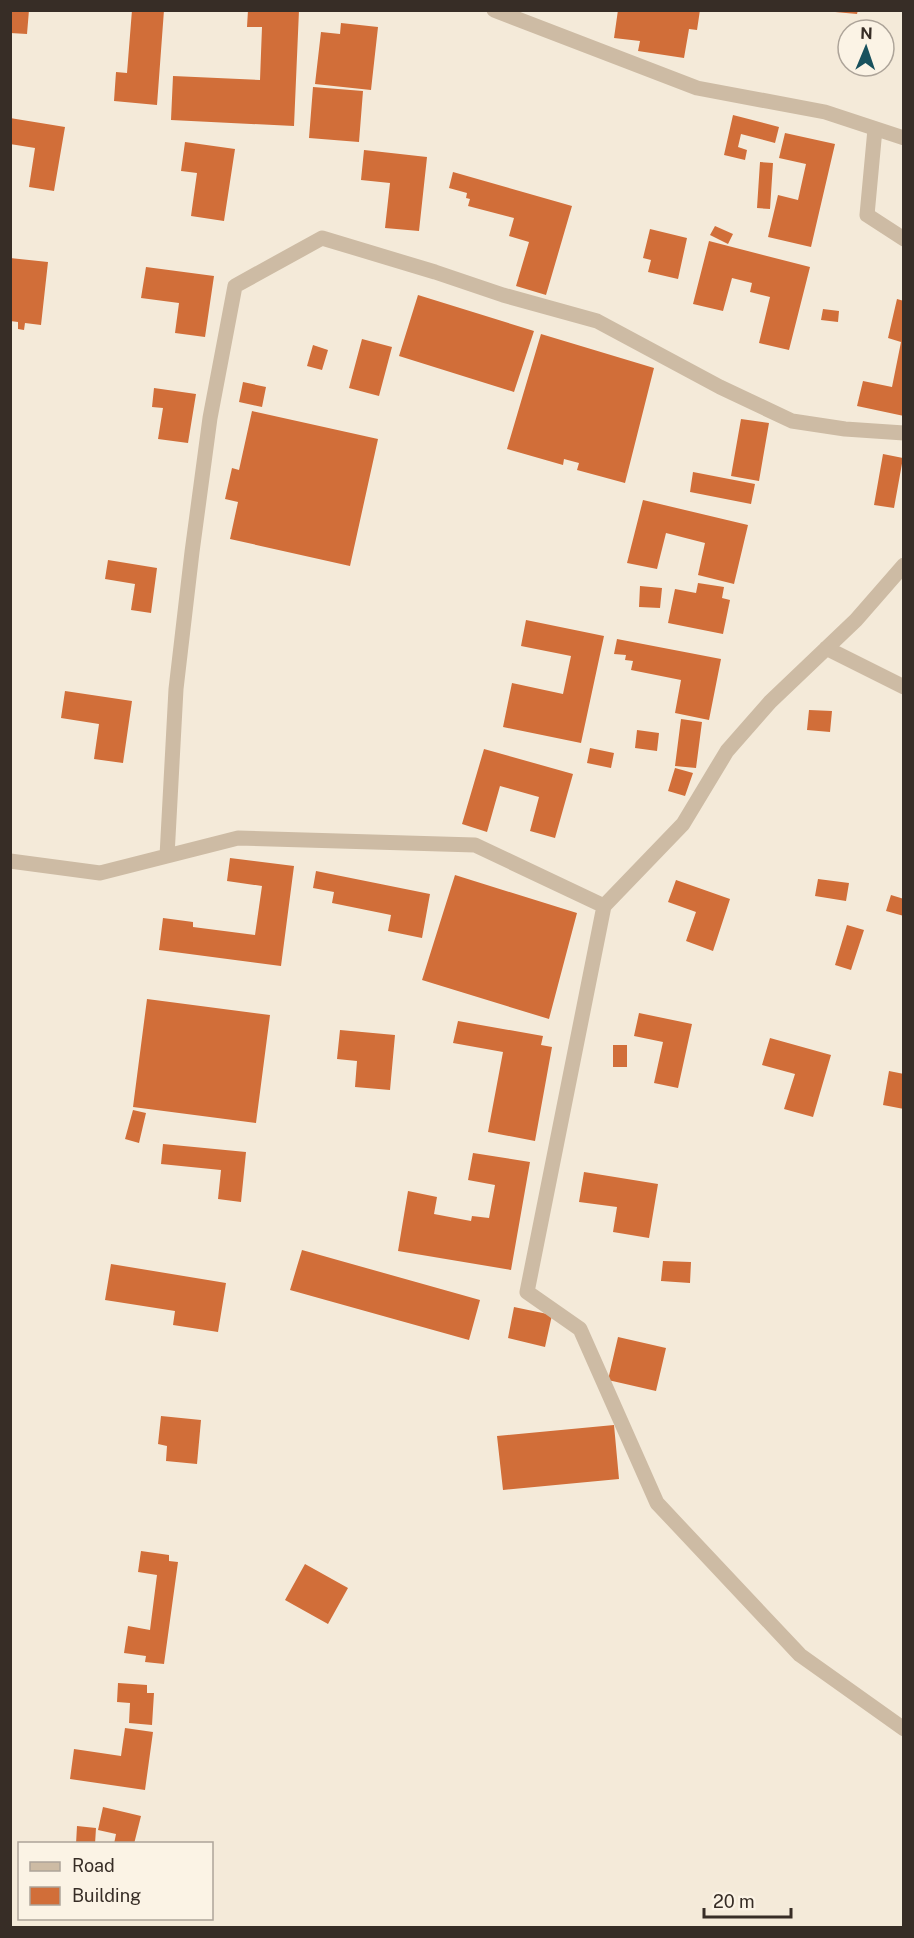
<svg xmlns="http://www.w3.org/2000/svg" width="914" height="1938" font-family="'Public Sans',sans-serif">
  <style>
    .building { fill: #d16e39 }
    .lines { fill: none; stroke-linecap: round; stroke-linejoin: round }
    .minor { stroke: #cdbba4; stroke-width: 15 }
  </style>
  <rect width="100%" height="100%" fill="#f4ead9"/>
  <path class="building" d="M 10,10 L 29,10 L 27,34 L 10,33 Z
    M 132,10 L 164,10 L 157,105 L 114,101 L 116,72 L 127,73 Z
    M 248,10 L 299,10 L 294,126 L 171,120 L 173,76 L 260,80 L 262,27 L 247,27 Z
    M 618,10 L 700,10 L 697,30 L 689,29 L 684,58 L 638,51 L 640,41 L 614,38 Z
    M 835,10 L 858,10 L 857,14 L 835,12 Z
    M 341,23 L 378,27 L 371,90 L 315,84 L 321,32 L 340,34 Z
    M 313,87 L 363,91 L 359,142 L 309,138 Z
    M 733,115 L 779,127 L 775,143 L 741,134 L 738,147 L 747,150 L 745,160 L 724,155 Z
    M 10,118 L 65,127 L 54,191 L 29,187 L 35,148 L 10,144 Z
    M 785,133 L 835,144 L 811,247 L 768,237 L 778,195 L 798,200 L 806,164 L 779,158 Z
    M 185,142 L 235,149 L 224,221 L 191,216 L 197,173 L 181,171 Z
    M 364,150 L 427,157 L 419,231 L 385,228 L 390,183 L 361,180 Z
    M 760,162 L 773,163 L 770,209 L 757,208 Z
    M 453,172 L 572,206 L 546,295 L 516,286 L 529,242 L 509,236 L 514,218 L 468,206 L 470,199 L 466,198 L 467,193 L 449,188 Z
    M 715,226 L 733,234 L 728,244 L 710,235 Z
    M 650,229 L 687,238 L 678,279 L 648,272 L 651,260 L 643,258 Z
    M 709,241 L 810,267 L 789,350 L 759,343 L 770,297 L 750,292 L 752,283 L 732,278 L 723,311 L 693,304 Z
    M 10,258 L 48,262 L 41,325 L 25,323 L 24,330 L 18,329 L 18,322 L 10,321 L 12,284 L 10,284 Z
    M 146,267 L 214,276 L 205,337 L 175,333 L 179,303 L 141,298 Z
    M 418,295 L 534,331 L 514,392 L 399,356 Z
    M 897,299 L 904,301 L 904,416 L 857,406 L 863,381 L 892,387 L 901,342 L 888,338 Z
    M 823,309 L 839,311 L 838,322 L 821,320 Z
    M 541,334 L 654,368 L 625,483 L 577,470 L 579,463 L 564,459 L 563,465 L 507,449 Z
    M 362,339 L 392,347 L 379,396 L 349,388 Z
    M 313,345 L 328,350 L 322,370 L 307,366 Z
    M 243,382 L 266,387 L 262,407 L 239,402 Z
    M 154,388 L 196,394 L 188,443 L 158,439 L 163,408 L 152,407 Z
    M 252,411 L 378,439 L 350,566 L 230,539 L 238,502 L 225,499 L 232,468 L 239,470 Z
    M 741,419 L 769,423 L 759,481 L 731,476 Z
    M 883,454 L 903,458 L 894,508 L 874,505 Z
    M 693,472 L 755,484 L 751,504 L 690,492 Z
    M 643,500 L 748,525 L 734,584 L 698,575 L 705,543 L 666,533 L 657,569 L 627,563 Z
    M 108,560 L 157,568 L 151,613 L 131,610 L 135,584 L 105,579 Z
    M 698,583 L 724,587 L 722,598 L 730,600 L 723,634 L 668,623 L 675,589 L 696,593 Z
    M 640,586 L 662,588 L 660,608 L 639,607 Z
    M 526,620 L 604,636 L 581,743 L 503,727 L 512,683 L 563,694 L 571,656 L 521,646 Z
    M 617,639 L 721,659 L 709,720 L 675,713 L 681,680 L 631,670 L 633,661 L 625,660 L 626,655 L 614,654 Z
    M 65,691 L 132,701 L 123,763 L 94,759 L 99,724 L 61,718 Z
    M 809,710 L 832,711 L 830,732 L 807,730 Z
    M 681,719 L 702,722 L 696,768 L 675,766 Z
    M 637,730 L 659,733 L 657,751 L 635,748 Z
    M 590,748 L 614,753 L 611,768 L 587,763 Z
    M 484,749 L 573,774 L 555,838 L 530,831 L 539,797 L 500,786 L 487,832 L 462,824 Z
    M 675,768 L 693,773 L 685,796 L 668,791 Z
    M 230,858 L 294,866 L 281,966 L 159,950 L 163,918 L 193,922 L 193,927 L 255,935 L 262,886 L 227,881 Z
    M 316,871 L 430,894 L 422,938 L 388,931 L 391,915 L 332,903 L 334,892 L 313,888 Z
    M 455,875 L 577,913 L 549,1019 L 422,980 Z
    M 818,879 L 849,883 L 846,901 L 815,896 Z
    M 676,880 L 730,899 L 713,951 L 686,941 L 696,912 L 668,902 Z
    M 891,895 L 904,899 L 904,916 L 886,911 Z
    M 847,925 L 864,930 L 851,970 L 835,965 Z
    M 147,999 L 270,1015 L 256,1123 L 133,1107 Z
    M 639,1013 L 692,1024 L 678,1088 L 654,1083 L 663,1042 L 634,1036 Z
    M 458,1021 L 543,1036 L 541,1045 L 552,1047 L 535,1141 L 488,1132 L 503,1052 L 453,1043 Z
    M 340,1030 L 395,1035 L 390,1090 L 355,1087 L 357,1061 L 337,1059 Z
    M 770,1038 L 831,1055 L 813,1117 L 784,1109 L 795,1074 L 762,1065 Z
    M 613,1045 L 627,1045 L 627,1067 L 613,1067 Z
    M 889,1071 L 904,1074 L 904,1109 L 883,1105 Z
    M 133,1110 L 146,1113 L 139,1143 L 125,1139 Z
    M 163,1144 L 246,1152 L 241,1202 L 218,1199 L 221,1170 L 161,1164 Z
    M 473,1153 L 530,1162 L 511,1270 L 398,1251 L 408,1191 L 437,1197 L 434,1214 L 471,1221 L 472,1216 L 489,1218 L 495,1185 L 468,1180 Z
    M 584,1172 L 658,1184 L 649,1238 L 613,1232 L 617,1207 L 579,1202 Z
    M 302,1250 L 480,1300 L 469,1340 L 290,1290 Z
    M 663,1261 L 691,1262 L 690,1283 L 661,1281 Z
    M 111,1264 L 226,1283 L 218,1332 L 173,1325 L 175,1311 L 105,1300 Z
    M 514,1307 L 552,1315 L 545,1347 L 508,1338 Z
    M 618,1337 L 666,1348 L 656,1391 L 608,1380 Z
    M 161,1416 L 201,1420 L 197,1464 L 166,1461 L 167,1446 L 158,1444 Z
    M 614,1425 L 619,1479 L 503,1490 L 497,1436 Z
    M 141,1551 L 169,1555 L 169,1561 L 178,1562 L 164,1664 L 145,1662 L 146,1656 L 124,1653 L 128,1626 L 150,1630 L 157,1575 L 138,1572 Z
    M 305,1564 L 348,1588 L 328,1624 L 285,1600 Z
    M 118,1683 L 147,1685 L 147,1693 L 154,1693 L 152,1725 L 129,1723 L 130,1703 L 117,1702 Z
    M 125,1728 L 153,1732 L 145,1790 L 70,1779 L 74,1749 L 121,1756 Z
    M 103,1807 L 141,1816 L 134,1844 L 114,1844 L 116,1834 L 98,1830 Z
    M 77,1826 L 96,1828 L 95,1844 L 76,1844 Z"/>
  <g class="lines">
    <path class="minor" d="M 494,10 L 697,88 L 825,112 L 904,138
      M 875,129 L 867,215 L 904,239
      M 826,648 L 904,687
      M 167,856 L 176,689 L 192,552 L 210,418 L 235,286 L 322,238 L 435,272 L 503,295 L 597,321 L 720,387 L 792,421 L 845,429 L 904,433
      M 10,861 L 100,873 L 238,838 L 475,845 L 604,906 L 527,1292 L 580,1329 L 657,1503 L 800,1655 L 904,1729
      M 604,906 L 683,824 L 727,751 L 770,702 L 856,620 L 904,565"/>
  </g>
  <rect width="914" height="1938" fill="none" stroke="#372d26" stroke-width="24"/>
  <rect x="18" y="1842" width="195" height="78" fill="#fbf3e5" stroke="#ada499" stroke-width="1.5"/>
  <rect x="30" y="1862" width="30" height="9" fill="#cdbba4" stroke="#ada499" stroke-width="1.5"/>
  <text x="72" y="1872" font-size="18" fill="#372d26">Road</text>
  <rect x="30" y="1887" width="30" height="18" fill="#d16e39" stroke="#ada499" stroke-width="1.5"/>
  <text x="72" y="1902" font-size="18" fill="#372d26">Building</text>
  <g transform="translate(866 48) rotate(2)"><circle r="28" fill="#fbf3e5" stroke="#ada499" stroke-width="1.5"/>
  <path d="M0-4.5L10 22L0 15L-10 22Z" fill="#18515d"/>
  <text y="-9" font-size="16" font-weight="bold" text-anchor="middle" fill="#372d26">N</text>
  </g>
  <path d="M704 1908v9h87v-9" fill="none" stroke="#372d26" stroke-width="3"/>
  <text x="713" y="1908" font-size="18" fill="#372d26" stroke="#fbf3e5" stroke-width="4.5" paint-order="stroke">20 m</text>
</svg>
